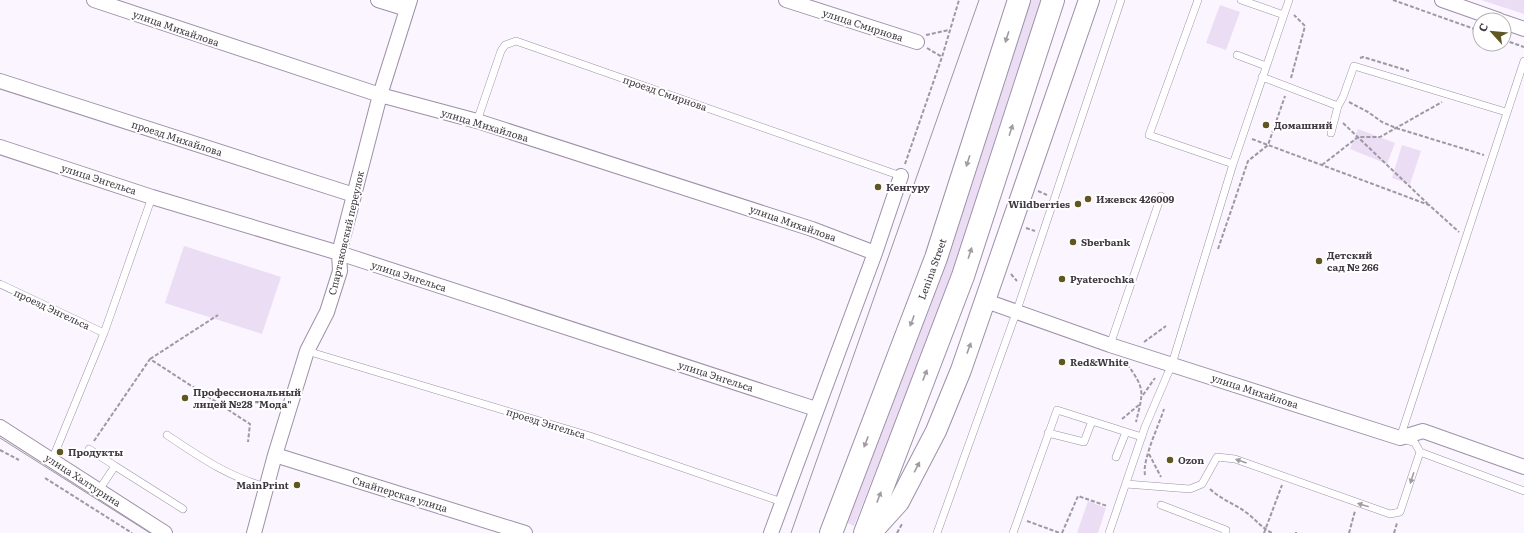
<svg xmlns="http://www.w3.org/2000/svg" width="1524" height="533" font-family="Literata,serif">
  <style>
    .green { fill: #ebddf3 }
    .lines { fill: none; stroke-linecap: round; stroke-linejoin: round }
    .lane-casing { stroke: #9e90a7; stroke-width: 8 }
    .street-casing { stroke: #9e90a7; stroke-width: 16 }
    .secondary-casing { stroke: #9e90a7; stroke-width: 22 }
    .primary-casing { stroke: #9e90a7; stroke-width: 24 }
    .path { stroke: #9e98a2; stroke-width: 2; stroke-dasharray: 4 2; stroke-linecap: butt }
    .lane { stroke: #fff; stroke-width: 7 }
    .street { stroke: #fff; stroke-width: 14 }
    .secondary { stroke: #fff; stroke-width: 20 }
    .primary { stroke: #fff; stroke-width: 22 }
    .tram { stroke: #9e97a1; stroke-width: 1 }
    .oneway { fill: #a09ca1 }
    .poi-dot { fill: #5f5622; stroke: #fff; stroke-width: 1.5 }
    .labels { text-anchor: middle; stroke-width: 4; stroke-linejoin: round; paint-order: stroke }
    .street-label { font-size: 10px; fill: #403943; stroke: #fff }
    .poi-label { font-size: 10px; font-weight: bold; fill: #403943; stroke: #fff; text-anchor: start }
  </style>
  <rect width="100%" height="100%" fill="#fbf5ff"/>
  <path class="green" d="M 1031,0 L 1045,0 L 972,222 L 943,300 L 854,526 L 842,520 L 974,174 Z
    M 1481,0 L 1524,0 L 1524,14 Z
    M 1220,5 L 1240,12 L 1226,50 L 1206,43 Z
    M 1358,129 L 1395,143 L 1387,164 L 1350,149 Z
    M 1402,145 L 1421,151 L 1410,184 L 1392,178 Z
    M 184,246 L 281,277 L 262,334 L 165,303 Z
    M 1088,501 L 1106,508 L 1098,533 L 1077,533 Z"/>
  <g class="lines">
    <g class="lane-casing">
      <path id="lane" d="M 1198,0 L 1149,135 L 1233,164
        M 1241,0 L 1284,15
        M 1237,55 L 1266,66
        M 1262,77 L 1338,106 L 1343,97 L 1354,66 L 1506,112
        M 477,121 L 501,51 L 505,45 L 516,41 L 901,176
        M 1331,133 L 1338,106
        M 0,284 L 104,333
        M 1110,345 L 1161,196
        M 307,351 L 590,436 L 782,502
        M 1048,433 L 1084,442 L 1092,421
        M 167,435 C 200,457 228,477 267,487
        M 89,449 L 115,466 L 99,490
        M 1420,452 L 1524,491
        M 1116,457 L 1126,432
        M 52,460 L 104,333 L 152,197
        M 115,466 L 183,509
        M 1126,484 L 1190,489 L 1202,484 L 1217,457 L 1235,459 L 1390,514 L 1400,512 L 1420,452 L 1415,443 L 1400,438 L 1524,61
        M 1161,505 L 1226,530 L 1225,533
        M 937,533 L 1016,313 L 1121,0
        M 1013,533 L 1057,410 L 1142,437
        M 1109,533 L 1145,427 L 1172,364 L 1233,164 L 1289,0"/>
    </g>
    <g class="street-casing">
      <path id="street" d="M 94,0 L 380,95 L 477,121 L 812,229 L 875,253
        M 378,0 L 407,9
        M 786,0 L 917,42
        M 1442,0 L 1499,20
        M 1504,22 L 1524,29
        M 0,81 L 354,195
        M 0,147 L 152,197 L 339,253 L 816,409
        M 986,301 L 1110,345 L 1400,438 L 1423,431 L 1524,467
        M 0,427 L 165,533
        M 275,455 L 525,533
        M 254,533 L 275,455 L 307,351 L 327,312 L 340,271 L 339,253 L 380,95 L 410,0
        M 771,533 L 875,253 L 901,176"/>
    </g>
    <g class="secondary-casing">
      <path id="secondary" d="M 871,533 L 899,502 L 936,431 L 961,370 L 1089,0"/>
    </g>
    <g class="primary-casing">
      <path id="primary" d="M 831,533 L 936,258 L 1019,0
        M 865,533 L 963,276 L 1053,0"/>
    </g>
    <path class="path" d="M 1393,0 L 1480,31
      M 926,35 L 949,30
      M 1504,40 L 1524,47
      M 927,48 L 942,57
      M 1360,58 L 1363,57 L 1409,71
      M 1291,78 L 1305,26 L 1294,15
      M 1349,102 L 1368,112 L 1382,122 L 1396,128 L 1484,155
      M 1343,123 L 1428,204
      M 1252,139 L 1429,205 L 1459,232
      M 905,164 L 942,57 L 959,0
      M 1322,165 L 1358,137 L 1380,137 L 1442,102
      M 1038,191 L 1047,195
      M 1026,228 L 1035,231
      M 1218,249 L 1248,161 L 1268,145 L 1285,96
      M 1011,274 L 1017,281
      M 1144,342 L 1166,326
      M 150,359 L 218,315
      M 1127,364 C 1146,390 1143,392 1136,422
      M 1143,395 L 1155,378
      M 1122,419 L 1140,404
      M 94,441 L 150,359 L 250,424 L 248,442
      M 0,450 L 19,460
      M 1149,454 L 1161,477
      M 1145,475 C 1142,460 1159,425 1164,409
      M 45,478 L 132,533
      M 1210,489 C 1222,500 1235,504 1247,513 C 1256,520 1262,528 1272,533
      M 1027,521 L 1060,533
      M 897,533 L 902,524
      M 1062,533 L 1078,496 L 1107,506
      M 1264,533 L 1282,485
      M 1295,533 L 1297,533
      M 1349,533 L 1355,511
      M 1394,533 L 1397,523"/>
    <use href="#lane" class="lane"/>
    <use href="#street" class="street"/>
    <use href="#secondary" class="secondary"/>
    <use href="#primary" class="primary"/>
    <path class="tram" d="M 0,438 L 150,533
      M 791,533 L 979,0"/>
  </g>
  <defs><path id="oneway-solid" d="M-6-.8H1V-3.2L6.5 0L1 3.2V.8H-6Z"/></defs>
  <g class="oneway">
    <use href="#oneway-solid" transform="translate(1007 37) rotate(108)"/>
    <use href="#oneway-solid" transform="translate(1011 130) rotate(-72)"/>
    <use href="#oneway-solid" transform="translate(968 161) rotate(108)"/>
    <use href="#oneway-solid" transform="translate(970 253) rotate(-72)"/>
    <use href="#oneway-solid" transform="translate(912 321) rotate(111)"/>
    <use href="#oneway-solid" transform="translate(969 348) rotate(-70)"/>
    <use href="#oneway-solid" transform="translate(925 375) rotate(-69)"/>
    <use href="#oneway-solid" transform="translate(866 442) rotate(111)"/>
    <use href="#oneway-solid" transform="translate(1241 461) rotate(-161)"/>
    <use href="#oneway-solid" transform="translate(917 467) rotate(-62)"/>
    <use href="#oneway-solid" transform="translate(1412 478) rotate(108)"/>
    <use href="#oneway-solid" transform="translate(879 497) rotate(-69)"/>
    <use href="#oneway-solid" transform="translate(1363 505) rotate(-162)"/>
  </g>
  <g class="poi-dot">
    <circle cx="1266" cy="125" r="4"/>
    <circle cx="878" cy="187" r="4"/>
    <circle cx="1088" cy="199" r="4"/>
    <circle cx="1078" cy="204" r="4"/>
    <circle cx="1073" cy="242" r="4"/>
    <circle cx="1319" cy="261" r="4"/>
    <circle cx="1062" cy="279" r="4"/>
    <circle cx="1062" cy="362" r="4"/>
    <circle cx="185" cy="398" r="4"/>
    <circle cx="60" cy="452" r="4"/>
    <circle cx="1170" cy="460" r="4"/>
    <circle cx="297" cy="485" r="4"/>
  </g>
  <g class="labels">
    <g class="street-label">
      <text transform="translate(863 25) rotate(18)" y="4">улица Смирнова</text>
      <text transform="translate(176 28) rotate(19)" y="4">улица Михайлова</text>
      <text transform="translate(665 93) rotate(19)" y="4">проезд Смирнова</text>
      <text transform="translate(485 125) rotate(17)" y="4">улица Михайлова</text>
      <text transform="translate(177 138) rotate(18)" y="4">проезд Михайлова</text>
      <text transform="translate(99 179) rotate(18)" y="4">улица Энгельса</text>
      <text transform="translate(793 223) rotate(19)" y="4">улица Михайлова</text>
      <text transform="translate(346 233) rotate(-77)" y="4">Спартаковский переулок</text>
      <text transform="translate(932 269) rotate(-70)" y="4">Lenina Street</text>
      <text transform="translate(409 276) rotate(18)" y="4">улица Энгельса</text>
      <text transform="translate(52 309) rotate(25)" y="4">проезд Энгельса</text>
      <text transform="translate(716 376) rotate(18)" y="4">улица Энгельса</text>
      <text transform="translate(1255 391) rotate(18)" y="4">улица Михайлова</text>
      <text transform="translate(546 423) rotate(17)" y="4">проезд Энгельса</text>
      <text transform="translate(83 480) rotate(33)" y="4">улица Халтурина</text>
      <text transform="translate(400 494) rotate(17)" y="4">Снайперская улица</text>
    </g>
    <g class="poi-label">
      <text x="1274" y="129">Домашний</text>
      <text x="886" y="191">Кенгуру</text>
      <text x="1096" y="203">Ижевск 426009</text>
      <text x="1070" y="208" text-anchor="end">Wildberries</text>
      <text x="1081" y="246">Sberbank</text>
      <text x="1327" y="259">Детский<tspan x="1327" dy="12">сад № 266</tspan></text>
      <text x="1070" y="283">Pyaterochka</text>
      <text x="1070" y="366">Red&amp;White</text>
      <text x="193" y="396">Профессиональный<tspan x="193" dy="12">лицей №28 "Мода"</tspan></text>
      <text x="68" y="456">Продукты</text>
      <text x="1178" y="464">Ozon</text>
      <text x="289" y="489" text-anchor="end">MainPrint</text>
    </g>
  </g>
  <g transform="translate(1492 32) rotate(297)"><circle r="19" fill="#ffffff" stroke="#b3b0b4"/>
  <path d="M0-3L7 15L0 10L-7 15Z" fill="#5f5622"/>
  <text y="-6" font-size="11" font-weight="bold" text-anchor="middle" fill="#403943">С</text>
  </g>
</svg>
